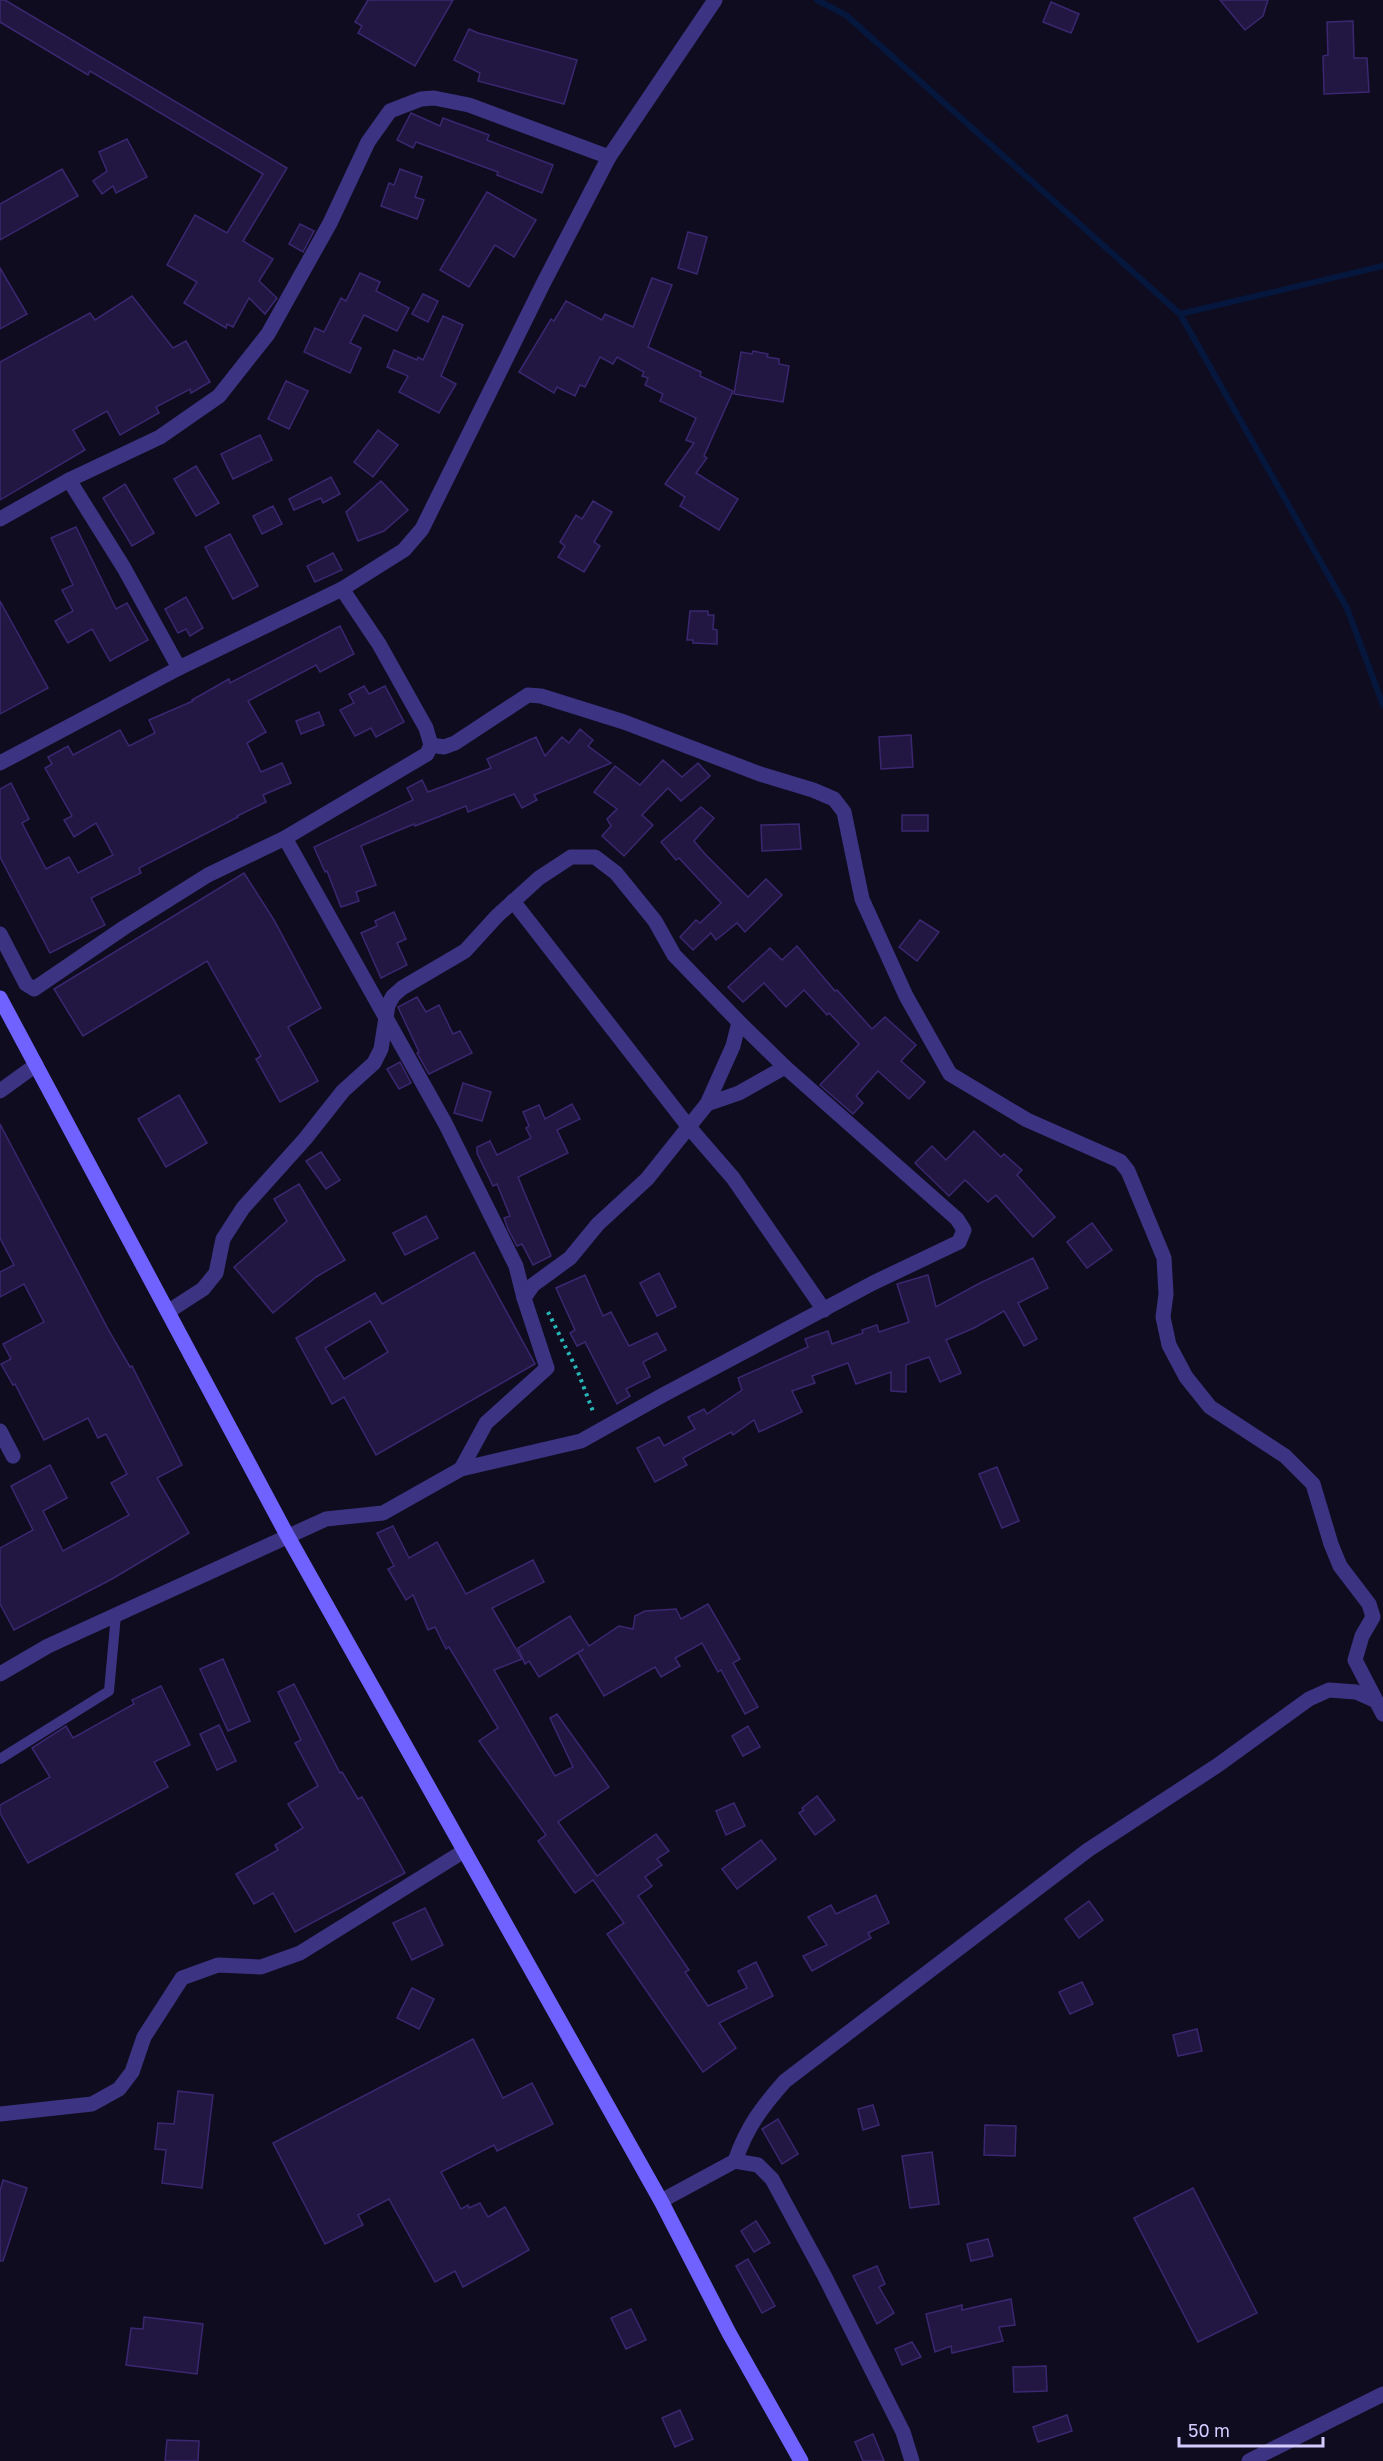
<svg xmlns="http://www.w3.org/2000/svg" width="1383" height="2461" font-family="'Golos Text',sans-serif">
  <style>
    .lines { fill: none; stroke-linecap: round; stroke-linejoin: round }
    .stream { stroke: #06173e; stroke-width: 6 }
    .building { fill: #221742; stroke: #3a2770; stroke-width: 1.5; fill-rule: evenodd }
    .path { stroke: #27b7b7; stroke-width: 4; stroke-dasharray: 3 4.5; stroke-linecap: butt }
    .lane { stroke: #3c3482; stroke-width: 10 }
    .street { stroke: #3c3482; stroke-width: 15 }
    .secondary { stroke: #6f62ff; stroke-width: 15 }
  </style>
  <rect width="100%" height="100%" fill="#100c20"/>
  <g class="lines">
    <g class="stream">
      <path d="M 817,0 L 846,15 L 1180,314 L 1347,608 L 1383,705"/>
      <path d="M 1180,314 L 1383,266"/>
    </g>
  </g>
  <g class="building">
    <path d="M 0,0 L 5,0 L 287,168 L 243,241 L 273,259 L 259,281 L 277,298 L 265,314 L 249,298 L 233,327 L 227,324 L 226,328 L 184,303 L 197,282 L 167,265 L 195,215 L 227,233 L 263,174 L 90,71 L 88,75 L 0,22 Z"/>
    <path d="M 368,0 L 453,0 L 415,66 L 358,33 L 362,26 L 355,22 Z"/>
    <path d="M 1220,0 L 1268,0 L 1263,16 L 1245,30 Z"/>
    <path d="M 1051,2 L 1079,14 L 1071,33 L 1043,22 Z"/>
    <path d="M 1353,21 L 1354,58 L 1367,58 L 1369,92 L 1324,94 L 1323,56 L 1328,55 L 1327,22 Z"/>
    <path d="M 469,29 L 478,33 L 577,60 L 564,104 L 478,81 L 480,73 L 454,60 Z"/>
    <path d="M 411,113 L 440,126 L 443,118 L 489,135 L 487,140 L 553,165 L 542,193 L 497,175 L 498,172 L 416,142 L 413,148 L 397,140 Z"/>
    <path d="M 127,139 L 147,177 L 116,193 L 113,186 L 102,194 L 93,181 L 107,171 L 99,152 Z"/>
    <path d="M 62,169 L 78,196 L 0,240 L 0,204 Z"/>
    <path d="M 400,169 L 422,177 L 415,197 L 424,200 L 417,219 L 381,206 L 389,183 L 394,185 Z"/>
    <path d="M 487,192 L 536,220 L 514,257 L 495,245 L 469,287 L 440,270 Z"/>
    <path d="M 300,224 L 314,231 L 303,252 L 289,244 Z"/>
    <path d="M 688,232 L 707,237 L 697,274 L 678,268 Z"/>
    <path d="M 0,268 L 27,314 L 0,329 Z"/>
    <path d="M 360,273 L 380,282 L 376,291 L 409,308 L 397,331 L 364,315 L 350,343 L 361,348 L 350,373 L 304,352 L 315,328 L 324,332 L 341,298 L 346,301 Z"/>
    <path d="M 652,278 L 672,285 L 648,347 L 701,372 L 700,376 L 733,391 L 704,456 L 707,458 L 696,473 L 738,499 L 719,530 L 680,506 L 685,497 L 665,484 L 694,443 L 686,440 L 696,418 L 660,401 L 663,394 L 645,385 L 648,378 L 642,376 L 644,372 L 617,357 L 613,364 L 600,357 L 585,387 L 580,385 L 575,396 L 557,387 L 554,393 L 519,372 L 551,319 L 554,321 L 566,301 L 602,320 L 605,314 L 633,327 Z"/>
    <path d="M 423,294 L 438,301 L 428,322 L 412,314 Z"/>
    <path d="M 132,296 L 173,348 L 186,341 L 210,382 L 191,393 L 190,389 L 156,407 L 159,413 L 120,435 L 107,411 L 73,430 L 85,450 L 0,500 L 0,362 L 90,313 L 95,320 Z"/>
    <path d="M 443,316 L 463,325 L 441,376 L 456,384 L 439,413 L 399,392 L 408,376 L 387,367 L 394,350 L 417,360 L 418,357 L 423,360 Z"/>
    <path d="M 753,351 L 768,354 L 767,357 L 779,359 L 779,364 L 789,366 L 783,402 L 734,394 L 741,352 L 752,354 Z"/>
    <path d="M 286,381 L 308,391 L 289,429 L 268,419 Z"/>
    <path d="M 378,430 L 398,445 L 373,477 L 354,462 Z"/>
    <path d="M 260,435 L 272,460 L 233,479 L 221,454 Z"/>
    <path d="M 196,466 L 219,503 L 196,516 L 174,479 Z"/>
    <path d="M 331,477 L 340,494 L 323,503 L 321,498 L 294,510 L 289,499 Z"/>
    <path d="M 381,481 L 408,510 L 384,531 L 358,541 L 346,512 Z"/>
    <path d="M 125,484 L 154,533 L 132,546 L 103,498 Z"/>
    <path d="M 593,501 L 612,512 L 594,542 L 600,546 L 584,572 L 558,557 L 565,546 L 560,542 L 576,515 L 582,519 Z"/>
    <path d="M 273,506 L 282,524 L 262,534 L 253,516 Z"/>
    <path d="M 76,527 L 116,609 L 127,603 L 148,640 L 110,661 L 92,629 L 68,643 L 55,621 L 73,611 L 62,590 L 73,585 L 51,538 Z"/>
    <path d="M 230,534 L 258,586 L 233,599 L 205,547 Z"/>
    <path d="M 333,553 L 342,570 L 315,582 L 307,566 Z"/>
    <path d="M 186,597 L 203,628 L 190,636 L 186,629 L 178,633 L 165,609 Z"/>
    <path d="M 0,601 L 48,688 L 0,714 Z"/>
    <path d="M 690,611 L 708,611 L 708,615 L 714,615 L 713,629 L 717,630 L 717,644 L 693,643 L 693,640 L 687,640 Z"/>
    <path d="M 340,626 L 354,654 L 320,672 L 316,665 L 248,701 L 266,732 L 247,743 L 261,772 L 282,763 L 291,783 L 263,795 L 266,802 L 237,816 L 238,817 L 139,868 L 141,873 L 91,898 L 105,925 L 50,953 L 0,857 L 0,789 L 11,783 L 29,819 L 22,823 L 46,869 L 69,857 L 78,873 L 113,855 L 96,823 L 74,837 L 64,820 L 72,816 L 45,768 L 52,764 L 48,757 L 68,746 L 73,755 L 120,730 L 129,746 L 155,733 L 149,720 L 193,701 L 192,700 L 229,679 L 230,683 Z"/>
    <path d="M 364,686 L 369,694 L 385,686 L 404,722 L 376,737 L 371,728 L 355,736 L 340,710 L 354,703 L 349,694 Z"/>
    <path d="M 319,712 L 324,725 L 301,734 L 296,721 Z"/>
    <path d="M 580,729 L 593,740 L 588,746 L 611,763 L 534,795 L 537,800 L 522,808 L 514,794 L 468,812 L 466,806 L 415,826 L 414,824 L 361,846 L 376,885 L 356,892 L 359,901 L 341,907 L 327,871 L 325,872 L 314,847 L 413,800 L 407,788 L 422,780 L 428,792 L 447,785 L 491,768 L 487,759 L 536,737 L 545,756 L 562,737 L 569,743 Z"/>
    <path d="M 911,735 L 913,767 L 881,769 L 879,737 Z"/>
    <path d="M 663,760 L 682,777 L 698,763 L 710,776 L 681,801 L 668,788 L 642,815 L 653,825 L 624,856 L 602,836 L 611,826 L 607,819 L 617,809 L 594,792 L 615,766 L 640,785 Z"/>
    <path d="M 701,807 L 714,818 L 694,841 L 705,854 L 748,897 L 766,879 L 782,895 L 745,932 L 737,923 L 716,940 L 711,933 L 693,950 L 680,937 L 696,920 L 700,923 L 721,903 L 679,858 L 676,860 L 661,842 Z"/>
    <rect x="902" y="815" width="26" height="16"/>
    <path d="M 799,824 L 801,849 L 762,851 L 761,825 Z"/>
    <path d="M 244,873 L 274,920 L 321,1008 L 288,1027 L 318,1081 L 280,1102 L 256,1059 L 261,1056 L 207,961 L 83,1036 L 54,989 Z"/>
    <path d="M 394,912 L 406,939 L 397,943 L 407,965 L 381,978 L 361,933 L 377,926 L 375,921 Z"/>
    <path d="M 920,920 L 939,932 L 917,961 L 899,947 Z"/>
    <path d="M 797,946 L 835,991 L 837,990 L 872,1029 L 885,1017 L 916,1045 L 901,1061 L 925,1082 L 909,1099 L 878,1071 L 856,1096 L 863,1103 L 853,1114 L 820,1085 L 859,1044 L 829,1013 L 827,1015 L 804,990 L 786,1007 L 764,983 L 743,1002 L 728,987 L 770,948 L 782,960 Z"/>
    <path d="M 417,997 L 426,1012 L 439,1005 L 453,1034 L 460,1031 L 472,1053 L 429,1074 L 417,1053 L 419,1052 L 398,1007 Z"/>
    <path d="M 400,1062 L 411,1083 L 399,1089 L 387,1069 Z"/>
    <path d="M 463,1083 L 491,1092 L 482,1121 L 454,1113 Z"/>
    <path d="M 179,1095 L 207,1143 L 166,1167 L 138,1119 Z"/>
    <path d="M 572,1104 L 580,1119 L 557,1130 L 568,1153 L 518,1177 L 551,1256 L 533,1265 L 522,1244 L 517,1246 L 508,1229 L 504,1218 L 510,1216 L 497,1184 L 493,1186 L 477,1153 L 477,1147 L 490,1141 L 497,1155 L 531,1138 L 526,1128 L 529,1126 L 523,1112 L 539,1105 L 545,1119 Z"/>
    <path d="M 0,1124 L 109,1331 L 130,1367 L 132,1366 L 182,1465 L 157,1478 L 189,1533 L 112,1579 L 14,1630 L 0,1604 L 0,1548 L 33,1530 L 11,1486 L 50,1465 L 67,1498 L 43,1511 L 63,1551 L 129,1515 L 111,1483 L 127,1474 L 106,1434 L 98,1438 L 88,1418 L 44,1440 L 15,1384 L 13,1385 L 1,1364 L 11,1359 L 3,1344 L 44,1322 L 24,1284 L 0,1297 L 0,1272 L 14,1265 L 0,1238 Z"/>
    <path d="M 974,1131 L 1001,1157 L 1004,1154 L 1022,1170 L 1017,1175 L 1055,1217 L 1033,1237 L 996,1195 L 988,1202 L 965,1180 L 949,1196 L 915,1163 L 932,1146 L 946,1160 Z"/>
    <path d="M 321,1152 L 340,1180 L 326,1189 L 306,1161 Z"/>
    <path d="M 299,1184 L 345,1260 L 316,1277 L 273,1313 L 234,1267 L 287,1221 L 274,1199 Z"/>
    <path d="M 426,1216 L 438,1238 L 405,1255 L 393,1233 Z"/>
    <path d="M 1092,1223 L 1112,1250 L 1087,1268 L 1067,1242 Z"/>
    <path d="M 474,1252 L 535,1364 L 376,1455 L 344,1397 L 332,1404 L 296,1338 L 375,1293 L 382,1304 ZM 370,1321 L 388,1352 L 344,1379 L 325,1348 Z"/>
    <path d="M 1033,1258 L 1048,1288 L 1018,1303 L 1037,1339 L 1024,1346 L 1004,1311 L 974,1328 L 946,1340 L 961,1373 L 940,1382 L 929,1357 L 906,1365 L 906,1392 L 891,1391 L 891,1372 L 856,1384 L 848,1363 L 812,1376 L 815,1383 L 792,1391 L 802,1412 L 759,1432 L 754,1420 L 733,1435 L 731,1432 L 683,1458 L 687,1465 L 655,1482 L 637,1448 L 659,1437 L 664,1446 L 695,1429 L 688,1417 L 704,1409 L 707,1414 L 742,1390 L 738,1378 L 808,1347 L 805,1339 L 828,1331 L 832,1344 L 863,1333 L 862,1330 L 877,1325 L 879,1332 L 909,1322 L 897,1284 L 928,1275 L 936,1307 L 980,1283 Z"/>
    <path d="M 659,1273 L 676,1307 L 657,1316 L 640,1283 Z"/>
    <path d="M 585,1275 L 603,1316 L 611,1312 L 629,1346 L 657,1333 L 666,1350 L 643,1362 L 650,1377 L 626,1389 L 630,1396 L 617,1404 L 585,1342 L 577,1346 L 570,1333 L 575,1330 L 556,1288 Z"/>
    <path d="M 997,1467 L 1019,1521 L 1002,1528 L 979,1474 Z"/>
    <path d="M 393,1526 L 409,1558 L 437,1542 L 466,1594 L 533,1560 L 544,1582 L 492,1608 L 522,1659 L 494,1670 L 555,1776 L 573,1767 L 550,1718 L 557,1714 L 609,1787 L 558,1822 L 597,1876 L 656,1834 L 669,1851 L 657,1859 L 662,1865 L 645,1877 L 652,1886 L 638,1896 L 689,1970 L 685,1972 L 708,2006 L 747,1988 L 738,1971 L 756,1962 L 773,1996 L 719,2023 L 736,2048 L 703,2072 L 607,1934 L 624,1923 L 593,1880 L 575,1893 L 538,1841 L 546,1835 L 479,1741 L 498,1728 L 449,1647 L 446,1649 L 435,1627 L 428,1630 L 413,1595 L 406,1600 L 388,1569 L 394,1566 L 377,1533 Z"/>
    <path d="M 708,1604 L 740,1659 L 733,1663 L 758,1707 L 745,1714 L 721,1670 L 718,1672 L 702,1643 L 675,1658 L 680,1666 L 661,1677 L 655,1667 L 604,1696 L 578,1653 L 584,1649 L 539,1677 L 529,1661 L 525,1664 L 518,1648 L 570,1616 L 589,1646 L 619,1626 L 633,1629 L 635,1616 L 645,1611 L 676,1609 L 681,1619 Z"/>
    <path d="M 223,1659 L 250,1721 L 228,1731 L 200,1669 Z"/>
    <path d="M 294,1684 L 340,1773 L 342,1772 L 358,1799 L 362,1797 L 405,1873 L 295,1932 L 273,1893 L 254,1904 L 236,1874 L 278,1850 L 275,1845 L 303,1828 L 288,1804 L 318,1786 L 295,1743 L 301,1740 L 278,1692 Z"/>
    <path d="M 161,1686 L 190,1745 L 154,1762 L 168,1787 L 28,1863 L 0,1813 L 0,1805 L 50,1777 L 32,1748 L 66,1726 L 73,1738 L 134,1704 L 132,1700 Z"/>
    <path d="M 219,1725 L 236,1761 L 217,1770 L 200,1734 Z"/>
    <path d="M 748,1726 L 760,1747 L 743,1756 L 732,1736 Z"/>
    <path d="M 817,1796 L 835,1820 L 815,1835 L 799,1813 L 804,1810 L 802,1808 Z"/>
    <path d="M 734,1803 L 745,1826 L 726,1835 L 716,1811 Z"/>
    <path d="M 761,1840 L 776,1859 L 737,1889 L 722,1869 Z"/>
    <path d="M 876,1895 L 889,1923 L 868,1933 L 871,1938 L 812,1971 L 803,1956 L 827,1945 L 808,1917 L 831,1905 L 836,1914 Z"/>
    <path d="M 1089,1901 L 1103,1920 L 1079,1938 L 1065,1919 Z"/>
    <path d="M 425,1908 L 443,1945 L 412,1960 L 393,1923 Z"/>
    <path d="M 1082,1982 L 1093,2004 L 1070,2014 L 1059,1992 Z"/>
    <path d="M 412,1988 L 434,1999 L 419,2029 L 397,2018 Z"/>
    <path d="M 1197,2029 L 1202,2051 L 1178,2056 L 1173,2035 Z"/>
    <path d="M 473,2039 L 503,2098 L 532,2083 L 553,2124 L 497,2151 L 494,2145 L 441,2172 L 461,2209 L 468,2205 L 469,2208 L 480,2203 L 488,2217 L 505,2207 L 529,2250 L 463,2287 L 455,2271 L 435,2282 L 389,2199 L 358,2215 L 363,2225 L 325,2244 L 273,2143 Z"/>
    <path d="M 178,2091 L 213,2095 L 202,2188 L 162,2183 L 166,2150 L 155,2149 L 158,2123 L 174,2124 Z"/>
    <path d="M 873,2105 L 879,2125 L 863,2130 L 858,2109 Z"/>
    <path d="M 778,2119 L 798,2154 L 782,2164 L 762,2129 Z"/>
    <path d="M 985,2125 L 1016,2126 L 1015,2156 L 984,2155 Z"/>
    <path d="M 932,2152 L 939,2204 L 910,2208 L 902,2156 Z"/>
    <path d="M 3,2180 L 27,2188 L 3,2261 L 0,2261 L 0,2191 Z"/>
    <path d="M 1193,2188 L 1257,2313 L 1198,2342 L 1134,2218 Z"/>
    <path d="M 756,2221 L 770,2243 L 754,2252 L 741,2231 Z"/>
    <path d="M 988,2239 L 993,2256 L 971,2261 L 967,2244 Z"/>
    <path d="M 748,2259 L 775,2306 L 762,2313 L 736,2266 Z"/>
    <path d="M 877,2266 L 885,2284 L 879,2287 L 894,2313 L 877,2324 L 853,2276 Z"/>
    <path d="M 1011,2299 L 1015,2325 L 999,2327 L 1003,2341 L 952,2353 L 951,2346 L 935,2352 L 926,2314 L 962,2305 L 962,2310 Z"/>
    <path d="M 631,2309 L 646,2340 L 626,2349 L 611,2318 Z"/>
    <path d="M 144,2317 L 203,2324 L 197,2374 L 126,2365 L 131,2328 L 143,2329 Z"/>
    <path d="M 912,2342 L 921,2357 L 902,2365 L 895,2349 Z"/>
    <path d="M 1046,2366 L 1047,2391 L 1014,2392 L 1013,2367 Z"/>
    <path d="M 680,2410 L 693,2439 L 675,2447 L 662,2418 Z"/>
    <path d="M 1067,2415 L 1072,2431 L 1038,2442 L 1033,2427 Z"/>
    <path d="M 873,2434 L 884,2461 L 863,2461 L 855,2442 Z"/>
    <path d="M 167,2440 L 199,2441 L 198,2461 L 165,2461 Z"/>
  </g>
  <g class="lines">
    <path class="path" d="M 548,1312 L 578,1372 L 594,1414"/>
    <path class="lane" d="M 0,1759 L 109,1691 L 116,1615"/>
    <g class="street">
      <path d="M 69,480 L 124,568 L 179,668"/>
      <path d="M 0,519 L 69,480 L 160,437 L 219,396 L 268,334 L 330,223 L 368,142 L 390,111 L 421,99 L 434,98 L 469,105 L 609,157 L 715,0"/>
      <path d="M 431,745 L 444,747 L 455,743 L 528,695 L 541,696 L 624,722 L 760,774 L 813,790 L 834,799 L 844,812 L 862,899 L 906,996 L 950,1074 L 1027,1120 L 1120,1161 L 1128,1171 L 1164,1258 L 1166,1294 L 1163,1317 L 1169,1345 L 1186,1377 L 1210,1407 L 1285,1456 L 1313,1484 L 1331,1544 L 1340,1566 L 1369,1604 L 1373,1617 L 1362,1636 L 1355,1660 L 1383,1714"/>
      <path d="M 0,763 L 179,668 L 342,589 L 404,550 L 422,529 L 543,284 L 609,157"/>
      <path d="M 285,838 L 445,1123 L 516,1266 L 524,1298"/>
      <path d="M 513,901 L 688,1126 L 733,1178 L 824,1310"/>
      <path d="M 0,934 L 26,984 L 34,989 L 125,927 L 208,875 L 285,838 L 427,754 L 431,745 L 426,728 L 379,644 L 342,589"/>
      <path d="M 0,1091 L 36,1065"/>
      <path d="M 707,1104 L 739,1093 L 785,1067"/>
      <path d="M 0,1431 L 13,1456"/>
      <path d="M 461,1469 L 486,1423 L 547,1368 L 524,1298 L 533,1285 L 570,1258 L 598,1224 L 647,1179 L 707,1104 L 733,1046 L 739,1022"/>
      <path d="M 0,1674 L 48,1646 L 326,1519 L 383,1513 L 461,1469 L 581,1441 L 663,1395 L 873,1283 L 959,1242 L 964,1230 L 957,1219 L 785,1067 L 739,1022 L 674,955 L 655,921 L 616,873 L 595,857 L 571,857 L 539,878 L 497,916 L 465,951 L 402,988 L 393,996 L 388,1005 L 381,1049 L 374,1063 L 343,1091 L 305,1139 L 243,1208 L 223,1239 L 216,1273 L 203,1289 L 169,1311"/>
      <path d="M 0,2114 L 92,2104 L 119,2089 L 132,2072 L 144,2037 L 182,1978 L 218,1965 L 261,1967 L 300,1953 L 464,1851"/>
      <path d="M 735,2161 L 758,2165 L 772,2179 L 825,2277 L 903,2432 L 912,2461"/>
      <path d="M 661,2201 L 735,2161 C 747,2127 761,2108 785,2081 L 1088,1850 L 1218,1765 L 1309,1699 L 1329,1690 L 1356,1692 L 1374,1700"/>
      <path d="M 1249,2461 L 1383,2394"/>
    </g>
    <path class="secondary" d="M 0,998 L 287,1535 L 661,2201 L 729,2333 L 801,2461"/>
  </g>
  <path d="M1179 2437v9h144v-9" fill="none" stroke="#d4cbff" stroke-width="3"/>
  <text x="1188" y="2437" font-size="18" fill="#d4cbff" stroke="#100c20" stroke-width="4.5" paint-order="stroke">50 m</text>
</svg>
